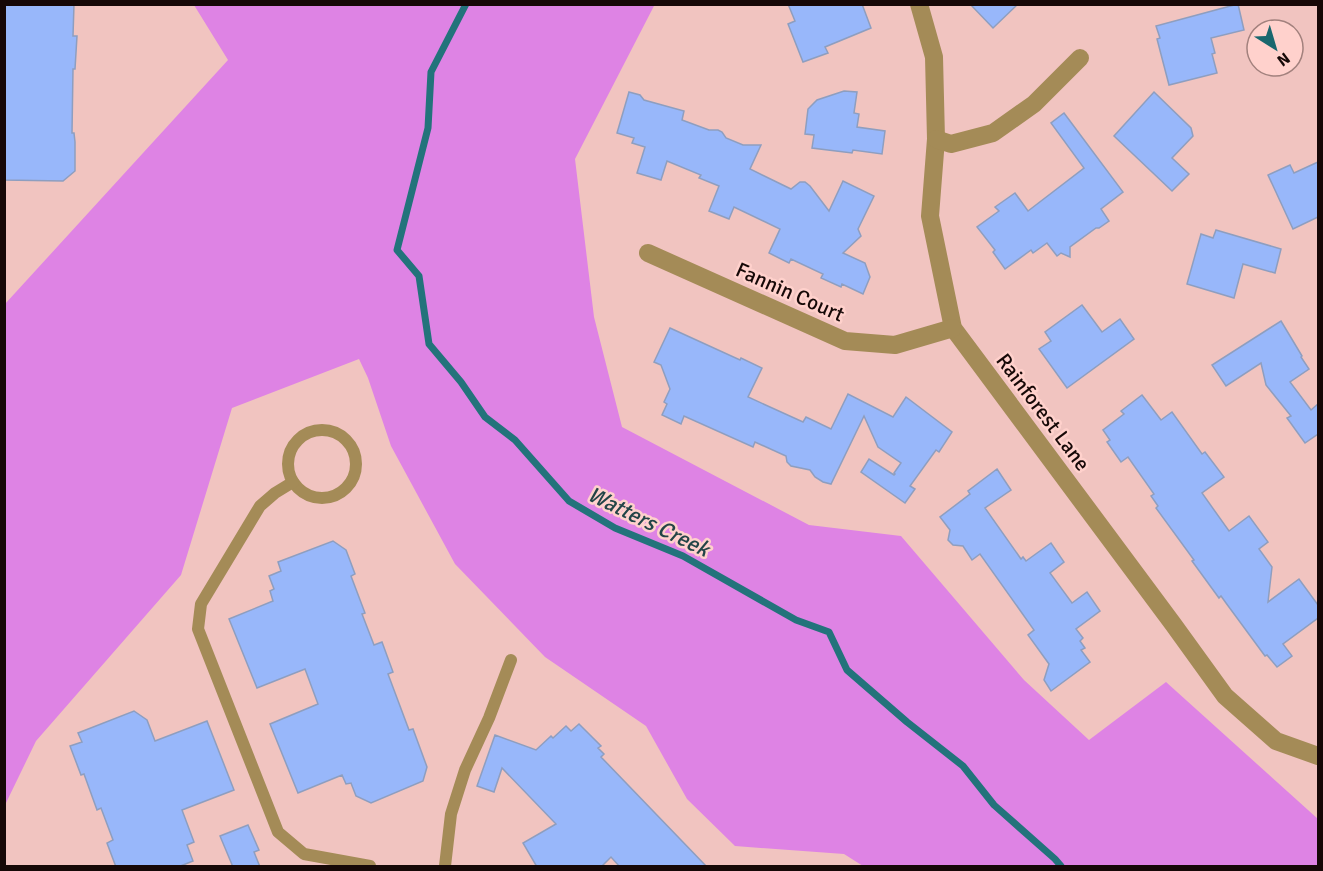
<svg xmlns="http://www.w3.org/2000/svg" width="1323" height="871" font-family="Signika,sans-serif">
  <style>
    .green { fill: #de83e4 }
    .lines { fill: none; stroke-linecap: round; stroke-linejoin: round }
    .stream { stroke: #23737b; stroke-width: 7 }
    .building { fill: #98b7fa; stroke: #8e9ebf; stroke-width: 1.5 }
    .lane { stroke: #a48b57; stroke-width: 12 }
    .street { stroke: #a48b57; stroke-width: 18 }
    .labels { text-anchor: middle; stroke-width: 5; stroke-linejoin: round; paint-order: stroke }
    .street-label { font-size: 21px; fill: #160807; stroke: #ffd1cc }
    .water-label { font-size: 22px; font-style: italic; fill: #224447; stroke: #ffd1cc }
  </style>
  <rect width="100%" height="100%" fill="#f1c4c0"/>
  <path class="green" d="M 655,4 L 575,159 L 594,317 L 622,427 L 809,525 L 901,536 L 1024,680 L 1089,740 L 1166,682 L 1318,819 L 1318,866 L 863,866 L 844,854 L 735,846 L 687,799 L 646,726 L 545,657 L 455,564 L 391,446 L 368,378 L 359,359 L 232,408 L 181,575 L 36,741 L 5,805 L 5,304 L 228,60 L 194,5 Z"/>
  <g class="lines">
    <path class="stream" d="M 466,4 L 431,72 L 428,128 L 397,250 L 419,276 L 429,344 L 461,382 L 485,417 L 515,440 L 569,501 L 615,528 L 683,556 L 796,620 L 829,632 L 847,670 L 907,722 L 963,766 L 994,805 L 1055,859 L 1061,866"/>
  </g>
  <g class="building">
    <path d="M 4,4 L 74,4 L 73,36 L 77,36 L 75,69 L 73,69 L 72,133 L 74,133 L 75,142 L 75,171 L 63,181 L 4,180 Z"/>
    <path d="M 788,4 L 862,4 L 871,28 L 825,47 L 828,53 L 803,62 L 788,24 L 795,21 Z"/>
    <path d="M 970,4 L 1018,4 L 993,28 Z"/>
    <path d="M 1238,4 L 1244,30 L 1211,38 L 1215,53 L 1212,54 L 1217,73 L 1169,85 L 1157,39 L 1160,38 L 1156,26 Z"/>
    <path d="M 844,91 L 857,92 L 854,113 L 859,114 L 857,127 L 885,131 L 882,154 L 853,150 L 852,153 L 812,148 L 814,135 L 805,134 L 808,109 L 817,100 Z"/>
    <path d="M 629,92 L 640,95 L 644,100 L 684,111 L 682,120 L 709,130 L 718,130 L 722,132 L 726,138 L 743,145 L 761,145 L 750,169 L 791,189 L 800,182 L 805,182 L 810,186 L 829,211 L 843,181 L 874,196 L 858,229 L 861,236 L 843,253 L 865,263 L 870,277 L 863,294 L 842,284 L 841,287 L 821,278 L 823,274 L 791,259 L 789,263 L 769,253 L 780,229 L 734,207 L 729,219 L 709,211 L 719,186 L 699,178 L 701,175 L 667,161 L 661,180 L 637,173 L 645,147 L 632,143 L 634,138 L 617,133 Z"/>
    <path d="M 1154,92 L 1191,128 L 1193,136 L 1172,158 L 1189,174 L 1172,191 L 1114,136 Z"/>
    <path d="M 1064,113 L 1123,192 L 1101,209 L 1109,221 L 1099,228 L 1096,228 L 1070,247 L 1070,257 L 1061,253 L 1057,256 L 1047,243 L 1033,253 L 1031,250 L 1005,269 L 993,252 L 995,250 L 977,227 L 999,211 L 995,207 L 1015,193 L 1028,211 L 1084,168 L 1051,123 Z"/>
    <path d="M 1318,162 L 1318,217 L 1293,229 L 1268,175 L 1290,165 L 1294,173 Z"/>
    <path d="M 1216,230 L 1281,249 L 1275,273 L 1243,264 L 1234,298 L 1187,284 L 1201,234 L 1213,238 Z"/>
    <path d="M 1082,305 L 1102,332 L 1120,319 L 1134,339 L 1067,388 L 1039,349 L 1051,341 L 1045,332 Z"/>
    <path d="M 1281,321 L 1302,356 L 1301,357 L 1309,369 L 1290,382 L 1311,410 L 1318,404 L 1318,434 L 1305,443 L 1287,418 L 1291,416 L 1266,385 L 1261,363 L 1226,386 L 1212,365 Z"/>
    <path d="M 670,328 L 740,360 L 741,358 L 762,368 L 748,397 L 803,422 L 806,417 L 831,429 L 848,394 L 893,417 L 906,397 L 952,432 L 939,452 L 936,450 L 910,486 L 915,489 L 905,503 L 861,472 L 869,459 L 894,475 L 895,474 L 894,473 L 901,463 L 878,447 L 864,416 L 831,484 L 823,482 L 815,477 L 810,470 L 791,466 L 787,462 L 786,456 L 755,442 L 753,447 L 684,416 L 681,424 L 662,415 L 667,404 L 664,402 L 670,389 L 661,365 L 654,362 Z"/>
    <path d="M 1142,395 L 1161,420 L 1172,412 L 1202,454 L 1205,452 L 1224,477 L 1202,493 L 1229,531 L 1249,516 L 1268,542 L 1259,549 L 1272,567 L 1268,602 L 1299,579 L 1318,605 L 1318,618 L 1283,644 L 1292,656 L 1277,667 L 1267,655 L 1265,656 L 1226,603 L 1221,596 L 1219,598 L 1192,561 L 1194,560 L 1156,508 L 1158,506 L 1151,496 L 1154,494 L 1128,457 L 1121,462 L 1107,442 L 1110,440 L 1103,430 L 1124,414 L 1121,411 Z"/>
    <path d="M 997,469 L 1011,490 L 985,508 L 1021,559 L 1023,557 L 1026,561 L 1051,543 L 1064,562 L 1050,573 L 1072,603 L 1087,592 L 1100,611 L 1076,629 L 1083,638 L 1080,641 L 1085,648 L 1081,650 L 1090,662 L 1051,691 L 1044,680 L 1049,664 L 1028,635 L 1034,630 L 980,554 L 972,560 L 963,546 L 953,545 L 948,540 L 950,530 L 940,517 L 970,494 L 968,491 Z"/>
    <path d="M 333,541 L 346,550 L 355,574 L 351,576 L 365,613 L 362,614 L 374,645 L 382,642 L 393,672 L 388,674 L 409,730 L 413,729 L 427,767 L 423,781 L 371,803 L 356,796 L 351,783 L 346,784 L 342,775 L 298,793 L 270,724 L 318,704 L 305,669 L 257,688 L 229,619 L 273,601 L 270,591 L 274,589 L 269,576 L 281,571 L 278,562 Z"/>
    <path d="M 134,711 L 147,720 L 155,741 L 207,721 L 234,790 L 182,810 L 194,842 L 187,845 L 193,861 L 178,867 L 116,867 L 107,843 L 113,840 L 101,808 L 97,810 L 84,774 L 81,775 L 70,746 L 82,742 L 78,733 Z"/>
    <path d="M 579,724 L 601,746 L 598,748 L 604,754 L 601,757 L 707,867 L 620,867 L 611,857 L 601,867 L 537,867 L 523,843 L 556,824 L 502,768 L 494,792 L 477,786 L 495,735 L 536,750 L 551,736 L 553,738 L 566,726 L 571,731 Z"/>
    <path d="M 248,825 L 259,850 L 254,852 L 260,867 L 233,867 L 220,836 Z"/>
  </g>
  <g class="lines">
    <g class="lane">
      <circle cx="322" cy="464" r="34"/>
      <path d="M 293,482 L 275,493 L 260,506 L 201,604 L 198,629 L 278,832 L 304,854 L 370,866"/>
      <path d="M 445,866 L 451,814 L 465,770 L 489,718 L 511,660"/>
    </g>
    <g class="street">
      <path d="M 919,4 L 934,57 L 936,139 L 930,216 L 953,328 L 1173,624 L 1225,696 L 1276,741 L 1318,756"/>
      <path d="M 936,139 L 951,144 L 993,133 L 1034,104 L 1080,58"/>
      <path d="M 648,253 L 845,341 L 895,345 L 953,328"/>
    </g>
  </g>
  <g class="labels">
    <g class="street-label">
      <text transform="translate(790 292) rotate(24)" y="7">Fannin Court</text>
      <text transform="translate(1043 412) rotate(53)" y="7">Rainforest Lane</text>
    </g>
    <g class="water-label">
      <text transform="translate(649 521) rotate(26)" y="8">Watters Creek</text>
    </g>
  </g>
  <rect width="1323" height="871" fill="none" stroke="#160807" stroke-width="12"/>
  <g transform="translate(1275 48) rotate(143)"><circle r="28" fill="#ffd1cc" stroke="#a2817d" stroke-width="1.5"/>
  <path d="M0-4.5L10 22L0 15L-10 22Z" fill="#1a676e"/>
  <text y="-9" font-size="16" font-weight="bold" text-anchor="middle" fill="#160807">N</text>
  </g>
</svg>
